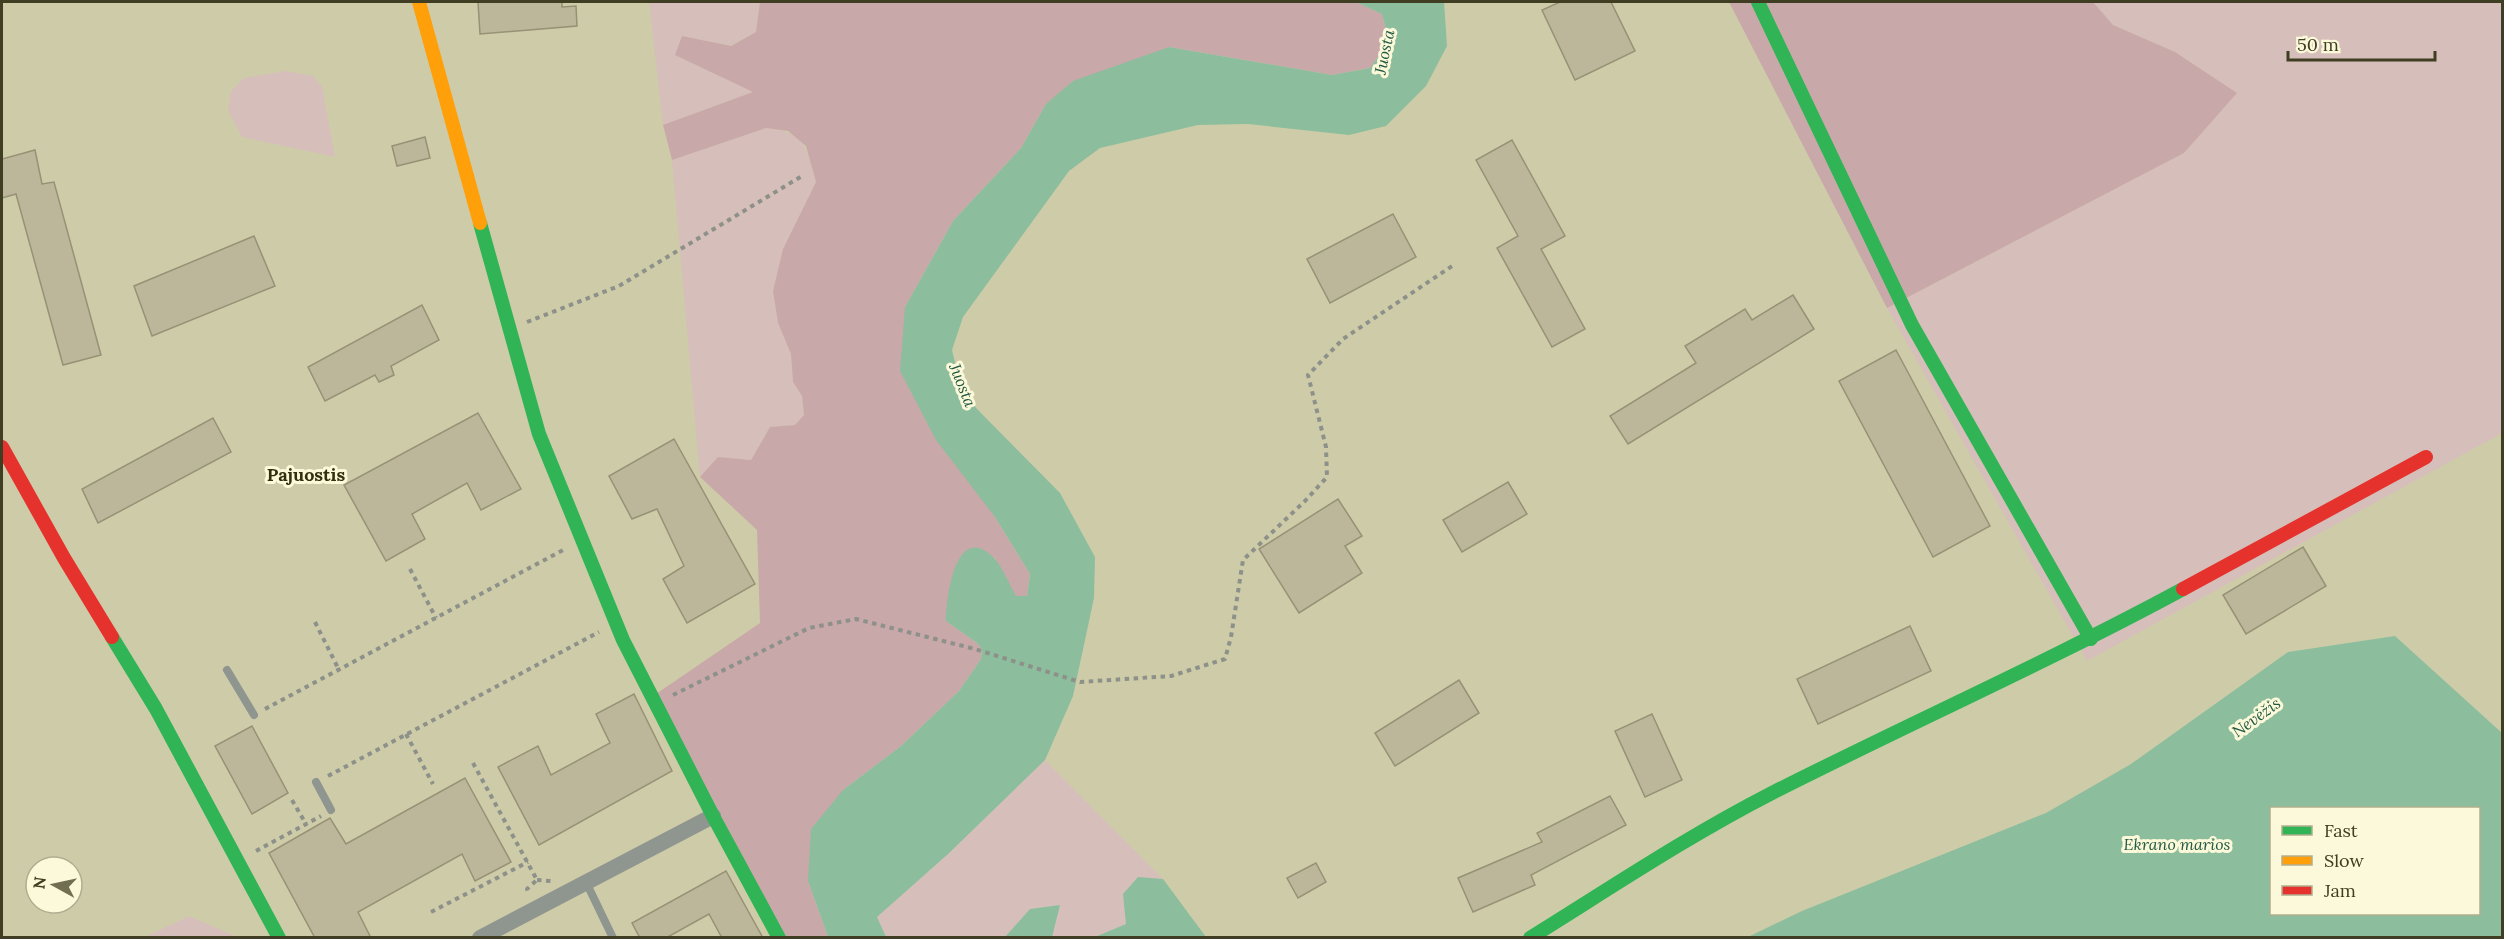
<svg xmlns="http://www.w3.org/2000/svg" width="2504" height="939" font-family="Lora,serif">
  <style>
    .green { fill: #d6beba }
    .forest { fill: #c9a8aa }
    .water { fill: #8cbd9d; fill-rule: evenodd }
    .building { fill: #bcb69b; stroke: #979175; stroke-width: 1.5 }
    .lines { fill: none; stroke-linecap: round; stroke-linejoin: round }
    .path { stroke: #8d9189; stroke-width: 4; stroke-dasharray: 4.5 4.5; stroke-linecap: butt }
    .lane { stroke: #8f968f; stroke-width: 8 }
    .street { stroke: #8f968f; stroke-width: 16 }
    .fast { stroke: #30b455; stroke-width: 14 }
    .slow { stroke: #ff9f0a; stroke-width: 14 }
    .jam { stroke: #e5322d; stroke-width: 14 }
    .labels { text-anchor: middle; stroke-width: 6; stroke-linejoin: round; paint-order: stroke }
    .water-label { font-size: 16px; font-style: italic; fill: #225944; stroke: #fbf9d9 }
    .quarter-label { font-size: 18px; font-weight: bold; fill: #312e0c; stroke: #fbf9d9 }
  </style>
  <rect width="100%" height="100%" fill="#cecca8"/>
  <g class="green">
    <path d="M 649,2 L 760,2 L 756,32 L 730,46 L 682,36 L 754,92 L 663,125 Z"/>
    <path d="M 2093,2 L 2502,2 L 2502,433 L 2087,661 L 1887,308 L 2184,153 L 2237,93 L 2175,52 L 2112,25 Z"/>
    <path d="M 286,71 L 313,76 L 322,87 L 335,157 L 242,137 L 228,111 L 231,91 L 244,78 Z"/>
    <path d="M 766,128 C 806,133 806,146 816,182 L 783,249 L 773,291 L 778,323 L 791,354 L 793,382 L 802,396 L 804,415 L 795,425 L 770,427 L 751,460 L 718,457 L 700,477 L 672,160 Z"/>
    <path d="M 1045,760 L 1163,879 L 1138,877 L 1123,894 L 1126,924 L 1095,937 L 1052,937 L 1059,905 L 1030,909 L 1005,937 L 886,937 L 877,917 L 948,854 Z"/>
    <path d="M 189,916 L 237,937 L 145,937 Z"/>
  </g>
  <g class="forest">
    <path d="M 760,2 L 1356,2 L 1382,14 L 1389,42 L 1370,68 L 1332,75 L 1169,47 L 1046,104 L 1021,148 L 953,221 L 905,307 L 995,517 L 1030,574 L 1027,596 L 1016,597 L 994,557 L 946,621 L 977,643 L 982,649 L 981,659 L 959,691 L 901,746 L 843,790 L 808,881 L 828,937 L 779,937 L 653,696 L 760,623 L 757,530 L 700,477 L 718,457 L 751,460 L 770,427 L 795,425 L 804,415 L 802,396 L 793,382 L 791,354 L 778,323 L 773,291 L 783,249 L 816,182 L 806,146 L 788,131 L 766,128 L 672,160 L 663,125 L 753,92 L 675,55 L 682,36 L 731,46 L 756,32 Z"/>
    <path d="M 1729,2 L 2093,2 L 2113,25 L 2175,52 L 2237,93 L 2184,153 L 1887,308 Z"/>
  </g>
  <g class="water">
    <path d="M 1356,2 L 1444,2 L 1447,46 L 1426,86 L 1386,126 L 1349,135 L 1248,124 L 1198,125 L 1100,148 L 1069,171 L 963,317 L 952,350 L 958,375 L 976,408 L 1060,493 L 1095,557 L 1094,598 L 1073,696 L 1045,760 L 948,854 L 877,917 L 886,937 L 828,937 L 808,881 L 811,829 L 843,790 L 901,746 L 959,691 L 981,659 L 982,649 L 977,643 L 946,621 C 946,600 955,522 992,556 C 1002,565 1009,584 1016,596 L 1027,596 L 1030,574 L 995,517 L 936,440 L 900,371 L 905,307 L 953,221 L 1021,148 L 1046,104 L 1073,81 L 1169,47 L 1332,75 L 1370,68 L 1389,42 L 1382,14 Z"/>
    <path d="M 2395,636 L 2502,733 L 2502,937 L 1748,937 L 1802,911 L 2046,813 L 2131,764 L 2288,652 ZM 2272,808 L 2478,808 L 2478,914 L 2272,914 Z"/>
    <path d="M 1138,877 L 1163,879 L 1206,937 L 1095,937 L 1126,924 L 1123,894 Z"/>
    <path d="M 1060,905 L 1052,937 L 1005,937 L 1030,909 Z"/>
  </g>
  <g class="building">
    <path d="M 478,2 L 562,2 L 562,7 L 576,6 L 577,26 L 480,34 Z"/>
    <path d="M 1560,2 L 1611,2 L 1635,51 L 1575,80 L 1542,10 Z"/>
    <path d="M 425,137 L 430,158 L 397,166 L 392,146 Z"/>
    <path d="M 1512,140 L 1565,236 L 1541,249 L 1585,329 L 1552,347 L 1497,248 L 1518,236 L 1476,160 Z"/>
    <path d="M 35,150 L 42,184 L 54,182 L 101,355 L 63,365 L 16,194 L 2,198 L 2,159 Z"/>
    <path d="M 1393,214 L 1416,257 L 1330,303 L 1307,259 Z"/>
    <path d="M 254,236 L 275,286 L 152,336 L 134,286 Z"/>
    <path d="M 1793,295 L 1814,329 L 1628,444 L 1610,416 L 1696,363 L 1685,346 L 1745,309 L 1752,320 Z"/>
    <path d="M 422,305 L 439,340 L 391,366 L 394,375 L 379,382 L 375,375 L 325,401 L 308,367 Z"/>
    <path d="M 1896,350 L 1990,526 L 1933,557 L 1839,381 Z"/>
    <path d="M 478,413 L 521,489 L 481,510 L 467,483 L 412,514 L 425,539 L 386,561 L 344,485 Z"/>
    <path d="M 213,418 L 231,452 L 98,523 L 82,489 Z"/>
    <path d="M 674,439 L 755,584 L 687,623 L 663,579 L 684,566 L 657,509 L 632,519 L 609,476 Z"/>
    <path d="M 1508,482 L 1527,514 L 1462,552 L 1443,520 Z"/>
    <path d="M 1338,499 L 1362,536 L 1345,546 L 1362,573 L 1299,613 L 1259,549 Z"/>
    <path d="M 2303,547 L 2326,586 L 2246,634 L 2223,595 Z"/>
    <path d="M 1910,626 L 1931,671 L 1818,724 L 1797,679 Z"/>
    <path d="M 1459,680 L 1479,713 L 1395,766 L 1375,733 Z"/>
    <path d="M 634,694 L 672,771 L 539,845 L 498,767 L 538,746 L 551,775 L 610,743 L 596,714 Z"/>
    <path d="M 1652,714 L 1682,780 L 1645,797 L 1615,731 Z"/>
    <path d="M 252,726 L 288,793 L 252,814 L 215,746 Z"/>
    <path d="M 465,778 L 511,862 L 475,881 L 462,854 L 358,912 L 371,938 L 315,938 L 269,853 L 330,818 L 346,844 Z"/>
    <path d="M 1610,796 L 1626,825 L 1531,875 L 1535,885 L 1473,912 L 1458,878 L 1542,842 L 1537,833 Z"/>
    <path d="M 1316,863 L 1326,882 L 1298,898 L 1287,878 Z"/>
    <path d="M 726,871 L 763,938 L 722,938 L 709,914 L 666,938 L 640,938 L 632,923 Z"/>
  </g>
  <g class="lines">
    <g class="path">
      <path d="M 527,322 L 619,286 L 802,176"/>
      <path d="M 410,569 L 436,618"/>
      <path d="M 315,622 L 339,670"/>
      <path d="M 673,695 L 809,628 L 856,619 L 975,649 L 1080,682 L 1171,676 L 1225,659 L 1231,637 L 1243,560 L 1305,501 L 1327,477 L 1326,447 L 1308,375 L 1343,339 L 1455,264"/>
      <path d="M 265,709 L 565,549"/>
      <path d="M 406,734 L 433,784"/>
      <path d="M 473,763 L 537,880 L 527,889 L 529,894"/>
      <path d="M 328,776 L 599,632"/>
      <path d="M 292,800 L 306,824"/>
      <path d="M 256,851 L 321,816"/>
      <path d="M 537,880 L 551,881"/>
      <path d="M 431,912 L 528,862"/>
    </g>
    <g class="lane">
      <path d="M 227,670 L 254,715"/>
      <path d="M 316,782 L 331,810"/>
      <path d="M 586,882 L 613,938"/>
    </g>
    <path class="street" d="M 480,938 L 713,816"/>
    <g class="fast">
      <path d="M 1758,2 L 1912,325 L 2091,639"/>
      <path d="M 480,223 L 539,434 L 623,640 L 713,816 L 779,938"/>
      <path d="M 112,637 L 156,709 L 279,938"/>
      <path d="M 1530,938 C 1609,889 1688,836 1772,793 C 1908,724 2048,662 2183,589"/>
    </g>
    <path class="slow" d="M 419,2 L 480,223"/>
    <g class="jam">
      <path d="M 2,447 L 64,558 L 112,637"/>
      <path d="M 2183,589 L 2426,457"/>
    </g>
  </g>
  <g class="labels">
    <g class="water-label">
      <text transform="translate(1384 52) rotate(-78)" y="6">Juosta</text>
      <text transform="translate(963 385) rotate(68)" y="6">Juosta</text>
      <text transform="translate(2256 717) rotate(-36)" y="6">Nevėžis</text>
      <text x="2177" y="850">Ekrano marios</text>
    </g>
    <g class="quarter-label">
      <text x="306" y="481">Pajuostis</text>
    </g>
  </g>
  <rect width="2504" height="939" fill="none" stroke="#3f3d22" stroke-width="6"/>
  <rect x="2270" y="807" width="210" height="108" fill="#fbf9d9" stroke="#b0ae90" stroke-width="1.5"/>
  <rect x="2282" y="826" width="30" height="9" fill="#30b455" stroke="#b0ae90" stroke-width="1.5"/>
  <text x="2324" y="837" font-size="18" fill="#3f3d22">Fast</text>
  <rect x="2282" y="856" width="30" height="9" fill="#ff9f0a" stroke="#b0ae90" stroke-width="1.5"/>
  <text x="2324" y="867" font-size="18" fill="#3f3d22">Slow</text>
  <rect x="2282" y="886" width="30" height="9" fill="#e5322d" stroke="#b0ae90" stroke-width="1.5"/>
  <text x="2324" y="897" font-size="18" fill="#3f3d22">Jam</text>
  <g transform="translate(54 885) rotate(278)"><circle r="28" fill="#fbf9d9" stroke="#b0ae90" stroke-width="1.5"/>
  <path d="M0-4.5L10 22L0 15L-10 22Z" fill="#716f51"/>
  <text y="-9" font-size="16" font-weight="bold" text-anchor="middle" fill="#3f3d22">N</text>
  </g>
  <path d="M2288 51v9h147v-9" fill="none" stroke="#3f3d22" stroke-width="3"/>
  <text x="2297" y="51" font-size="18" fill="#3f3d22" stroke="#fbf9d9" stroke-width="4.5" paint-order="stroke">50 m</text>
</svg>
